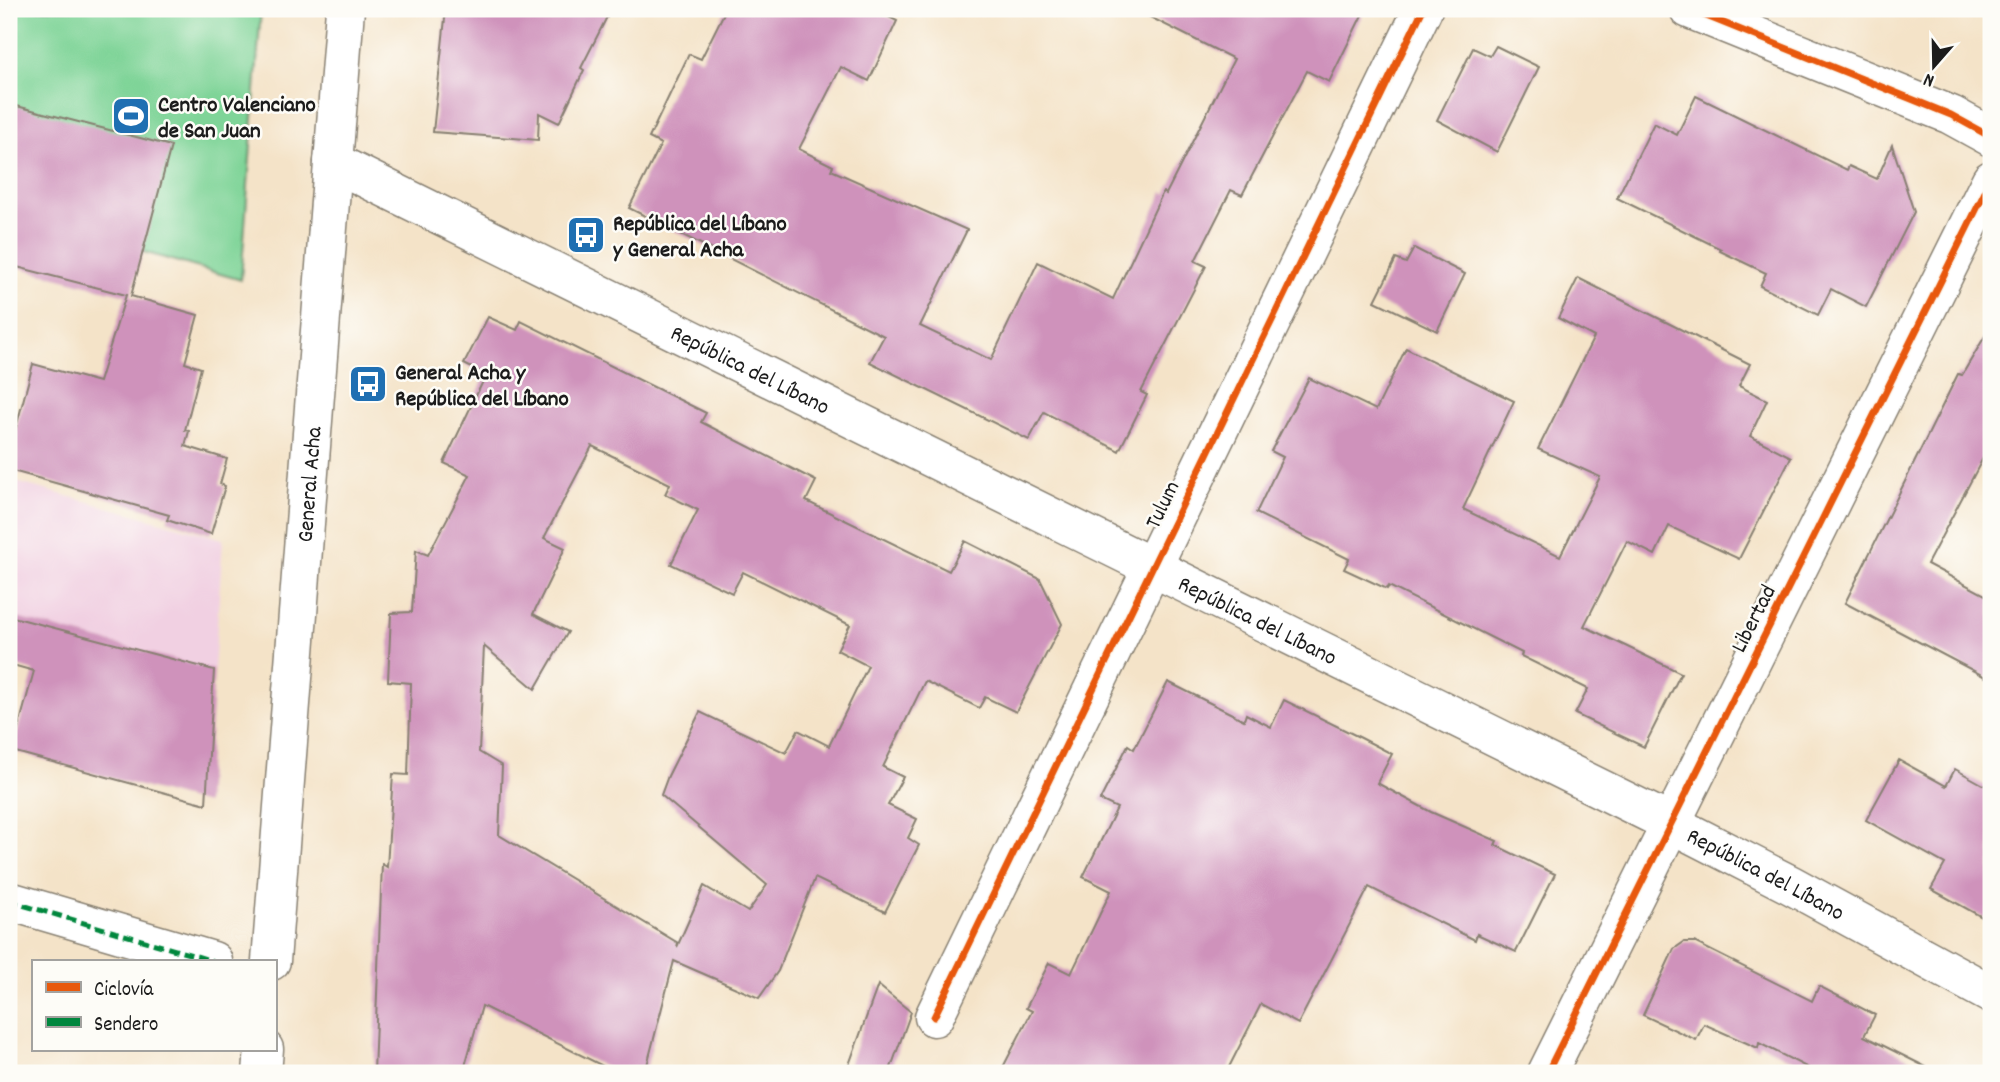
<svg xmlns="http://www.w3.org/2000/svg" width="2000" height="1082" font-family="Dekko,sans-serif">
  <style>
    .built { fill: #f1d0e2 }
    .green { fill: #7fd498; stroke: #4e785a; stroke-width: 2 }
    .building { fill: #cf92bb; fill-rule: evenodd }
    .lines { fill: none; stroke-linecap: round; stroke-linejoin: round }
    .minor-casing { stroke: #888072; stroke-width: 41 }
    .major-casing { stroke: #888072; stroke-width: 41 }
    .minor { stroke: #fff; stroke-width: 38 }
    .major { stroke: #fff; stroke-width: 38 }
    .quiet { stroke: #00873e; stroke-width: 5; stroke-dasharray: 10 5; stroke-linecap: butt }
    .cycleway-casing { stroke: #fdfcf7; stroke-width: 11 }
    .cycleway { stroke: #e8590c; stroke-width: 7 }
    .labels { text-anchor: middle; stroke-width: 5; stroke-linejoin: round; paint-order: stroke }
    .poi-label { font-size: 23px; font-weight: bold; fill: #1c1c1c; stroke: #fdfcf7; text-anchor: start }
    .street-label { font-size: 23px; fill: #1c1c1c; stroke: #fdfcf7 }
  </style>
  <rect width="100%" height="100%" fill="#fdfcf7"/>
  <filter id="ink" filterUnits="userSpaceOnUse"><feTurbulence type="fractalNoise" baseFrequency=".0143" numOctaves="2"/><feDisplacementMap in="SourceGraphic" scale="14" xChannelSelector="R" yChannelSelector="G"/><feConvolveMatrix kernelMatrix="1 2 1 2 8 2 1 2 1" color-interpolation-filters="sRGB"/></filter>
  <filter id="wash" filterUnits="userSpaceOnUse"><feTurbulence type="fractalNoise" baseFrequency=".00686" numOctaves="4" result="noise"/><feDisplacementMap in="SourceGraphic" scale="28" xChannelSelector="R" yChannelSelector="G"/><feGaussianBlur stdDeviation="1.57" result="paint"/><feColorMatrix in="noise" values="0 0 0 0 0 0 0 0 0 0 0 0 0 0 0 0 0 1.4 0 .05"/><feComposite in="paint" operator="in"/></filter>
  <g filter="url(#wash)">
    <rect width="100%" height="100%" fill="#f4e3c8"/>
    <path class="built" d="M 9,480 L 223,539 L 214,670 L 9,616 Z"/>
    <path class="green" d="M 9,9 L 261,9 L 241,280 L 102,240 L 99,247 L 9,224 Z"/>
    <g id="blocks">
      <g class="building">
        <path d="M 446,9 L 611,9 L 581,68 L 584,70 L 559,123 L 539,113 L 538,140 L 433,132 Z"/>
        <path d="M 726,9 L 873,9 L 897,21 L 869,81 L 841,67 L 799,149 L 833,166 L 831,170 L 967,230 L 920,326 L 991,360 L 1038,262 L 1113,299 L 1163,192 L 1166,194 L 1234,59 L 1134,9 L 1365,9 L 1329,82 L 1307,71 L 1242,195 L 1231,190 L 1195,261 L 1206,266 L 1141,392 L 1147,395 L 1119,451 L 1044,412 L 1029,440 L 870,362 L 884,336 L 629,208 L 661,144 L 649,138 L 689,54 L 701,59 Z"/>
        <path d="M 1496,46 L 1539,67 L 1497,152 L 1437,120 L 1473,48 L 1490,56 Z"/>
        <path d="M 1696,96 L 1847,170 L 1849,166 L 1877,179 L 1892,145 L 1914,212 L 1866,307 L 1831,289 L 1818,315 L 1760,286 L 1766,273 L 1720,251 L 1721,249 L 1617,198 L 1654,123 L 1677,135 Z"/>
        <path d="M 9,104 L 171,146 L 131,296 L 198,315 L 185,363 L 201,368 L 185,430 L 189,431 L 185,446 L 227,459 L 220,484 L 225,486 L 211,534 L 167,520 L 169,515 L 9,470 L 9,454 L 33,364 L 99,382 L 126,295 L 9,265 Z"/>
        <path d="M 1414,248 L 1465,274 L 1437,331 L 1375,301 L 1396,259 L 1406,263 Z"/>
        <path d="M 1578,278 L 1750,364 L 1739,386 L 1767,400 L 1750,436 L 1791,457 L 1739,559 L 1669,526 L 1655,555 L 1627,541 L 1584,626 L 1681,673 L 1644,747 L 1575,714 L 1588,689 L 1521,656 L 1522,653 L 1389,586 L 1387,589 L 1344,569 L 1349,559 L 1256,513 L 1283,457 L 1271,451 L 1309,378 L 1376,410 L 1406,348 L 1514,401 L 1463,509 L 1560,556 L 1600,477 L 1538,449 L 1594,337 L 1558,318 Z"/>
        <path d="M 488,317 L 517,330 L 521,321 L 706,413 L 701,422 L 816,481 L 806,501 L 949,571 L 965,541 L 1040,579 L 1062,624 L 1016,712 L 985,697 L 979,708 L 925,681 L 883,767 L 903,777 L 888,805 L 917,819 L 908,838 L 919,845 L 885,912 L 815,878 L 778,971 L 759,998 L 674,961 L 645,1073 L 617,1073 L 482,1006 L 463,1073 L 374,1073 L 382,864 L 387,867 L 393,774 L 408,775 L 411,683 L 388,681 L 391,613 L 412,612 L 416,550 L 428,555 L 470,475 L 444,463 L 486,375 L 464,364 ZM 592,446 L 670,484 L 665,494 L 698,510 L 671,564 L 732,593 L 743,572 L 850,625 L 837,650 L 868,666 L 829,746 L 798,730 L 786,753 L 700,712 L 668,776 L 661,795 L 767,885 L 748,912 L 704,886 L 677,947 L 678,943 L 499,835 L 502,766 L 479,752 L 484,646 L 535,689 L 568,632 L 533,614 L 565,548 L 544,538 Z"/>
        <path d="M 1991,326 L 1991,443 L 1927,564 L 1991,598 L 1991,680 L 1845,603 L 1958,374 L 1962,375 Z"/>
        <path d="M 9,616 L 214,670 L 206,804 L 12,751 L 34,671 L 9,664 Z"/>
        <path d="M 1168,682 L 1244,720 L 1246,714 L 1271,727 L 1284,700 L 1361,738 L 1392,754 L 1377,783 L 1431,812 L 1497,841 L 1495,845 L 1555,874 L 1516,952 L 1477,934 L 1475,940 L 1369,887 L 1298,1024 L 1261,1004 L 1226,1073 L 1000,1073 L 1032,1011 L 1026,1008 L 1049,963 L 1071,974 L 1111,891 L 1083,877 L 1117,808 L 1100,800 L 1128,745 L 1134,749 Z"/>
        <path d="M 1899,760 L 1946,786 L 1955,769 L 1991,789 L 1991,922 L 1931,889 L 1945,864 L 1866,820 Z"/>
        <path d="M 1684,942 L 1694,942 L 1812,1001 L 1819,986 L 1875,1015 L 1864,1036 L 1938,1073 L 1818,1073 L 1759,1043 L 1758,1048 L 1704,1024 L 1696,1040 L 1643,1015 L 1674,949 Z"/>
        <path d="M 878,985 L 911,1012 L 889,1073 L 846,1073 Z"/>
      </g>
    </g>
  </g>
  <g filter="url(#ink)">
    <use href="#blocks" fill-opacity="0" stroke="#888072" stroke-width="2"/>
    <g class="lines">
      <defs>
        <g id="minor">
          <path d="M 1689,9 L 1951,115 L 1991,137"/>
          <path d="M 9,901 L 213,961"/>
          <path d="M 934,1017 L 1423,9"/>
          <path d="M 1547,1073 L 1991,180"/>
        </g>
        <g id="major">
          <path id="s1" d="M 333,162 L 1670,823 L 1791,885 L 1991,994"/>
          <path id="s2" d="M 271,961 L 345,9"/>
          <path d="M 262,1073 L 264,1049"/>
        </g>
      </defs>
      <use href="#minor" class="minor-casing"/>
      <use href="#major" class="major-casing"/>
      <use href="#minor" class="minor"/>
      <use href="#major" class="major"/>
      <path class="quiet" d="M 9,901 L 213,961"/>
      <defs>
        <g id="cycleway">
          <path d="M 1689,9 L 1951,115 L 1991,137"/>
          <path d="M 934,1017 L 1423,9"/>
          <path d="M 1547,1073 L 1991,180"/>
        </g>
      </defs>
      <use href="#cycleway" class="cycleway-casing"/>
      <use href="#cycleway" class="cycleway"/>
    </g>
  </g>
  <defs>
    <symbol id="stadium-square" viewBox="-11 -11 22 22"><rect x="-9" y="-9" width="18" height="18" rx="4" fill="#1f6fb2" stroke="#fdfcf7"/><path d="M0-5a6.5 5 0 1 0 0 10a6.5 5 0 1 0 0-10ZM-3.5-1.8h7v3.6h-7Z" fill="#fff"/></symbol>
    <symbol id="bus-square" viewBox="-11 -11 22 22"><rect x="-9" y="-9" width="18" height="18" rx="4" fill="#1f6fb2" stroke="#fdfcf7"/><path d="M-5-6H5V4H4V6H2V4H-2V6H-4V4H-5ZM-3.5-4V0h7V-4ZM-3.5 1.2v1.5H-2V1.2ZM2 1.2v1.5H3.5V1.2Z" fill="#fff"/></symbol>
  </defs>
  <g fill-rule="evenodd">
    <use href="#stadium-square" x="109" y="94" width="44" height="44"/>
    <use href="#bus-square" x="564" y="213" width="44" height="44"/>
    <use href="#bus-square" x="346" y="362" width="44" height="44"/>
  </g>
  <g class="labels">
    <g class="poi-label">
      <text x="158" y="111">Centro Valenciano<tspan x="158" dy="26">de San Juan</tspan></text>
      <text x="613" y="230">República del Líbano<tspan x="613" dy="26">y General Acha</tspan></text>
      <text x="395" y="379">General Acha y<tspan x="395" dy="26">República del Líbano</tspan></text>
    </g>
    <g class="street-label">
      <text dy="8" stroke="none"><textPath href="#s1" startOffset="466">República del Líbano</textPath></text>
      <text dy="8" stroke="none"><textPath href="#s2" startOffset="478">General Acha</textPath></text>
      <text transform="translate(1161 504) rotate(-64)" y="8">Tulum</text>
      <text transform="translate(1752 618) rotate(-63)" y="8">Libertad</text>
      <text dy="8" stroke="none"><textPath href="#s1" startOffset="1032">República del Líbano</textPath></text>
      <text dy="8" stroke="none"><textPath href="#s1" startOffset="1600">República del Líbano</textPath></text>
    </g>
  </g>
  <rect width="2000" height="1082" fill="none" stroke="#fdfcf7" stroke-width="35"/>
  <rect x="32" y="960" width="245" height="91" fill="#fdfcf7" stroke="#a3a29f" stroke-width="2"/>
  <rect x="46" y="982" width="35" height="10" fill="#e8590c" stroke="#a3a29f" stroke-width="2"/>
  <text x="94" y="995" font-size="21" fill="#1c1c1c">Ciclovía</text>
  <rect x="46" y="1017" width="35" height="10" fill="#00873e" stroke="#a3a29f" stroke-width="2"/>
  <text x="94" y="1030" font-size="21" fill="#1c1c1c">Sendero</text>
  <g transform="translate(1934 66) rotate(200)" stroke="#fdfcf7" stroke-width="5" paint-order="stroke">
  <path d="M0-5L12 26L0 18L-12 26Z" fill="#1c1c1c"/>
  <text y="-10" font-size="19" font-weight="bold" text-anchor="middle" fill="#1c1c1c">N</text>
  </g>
</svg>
